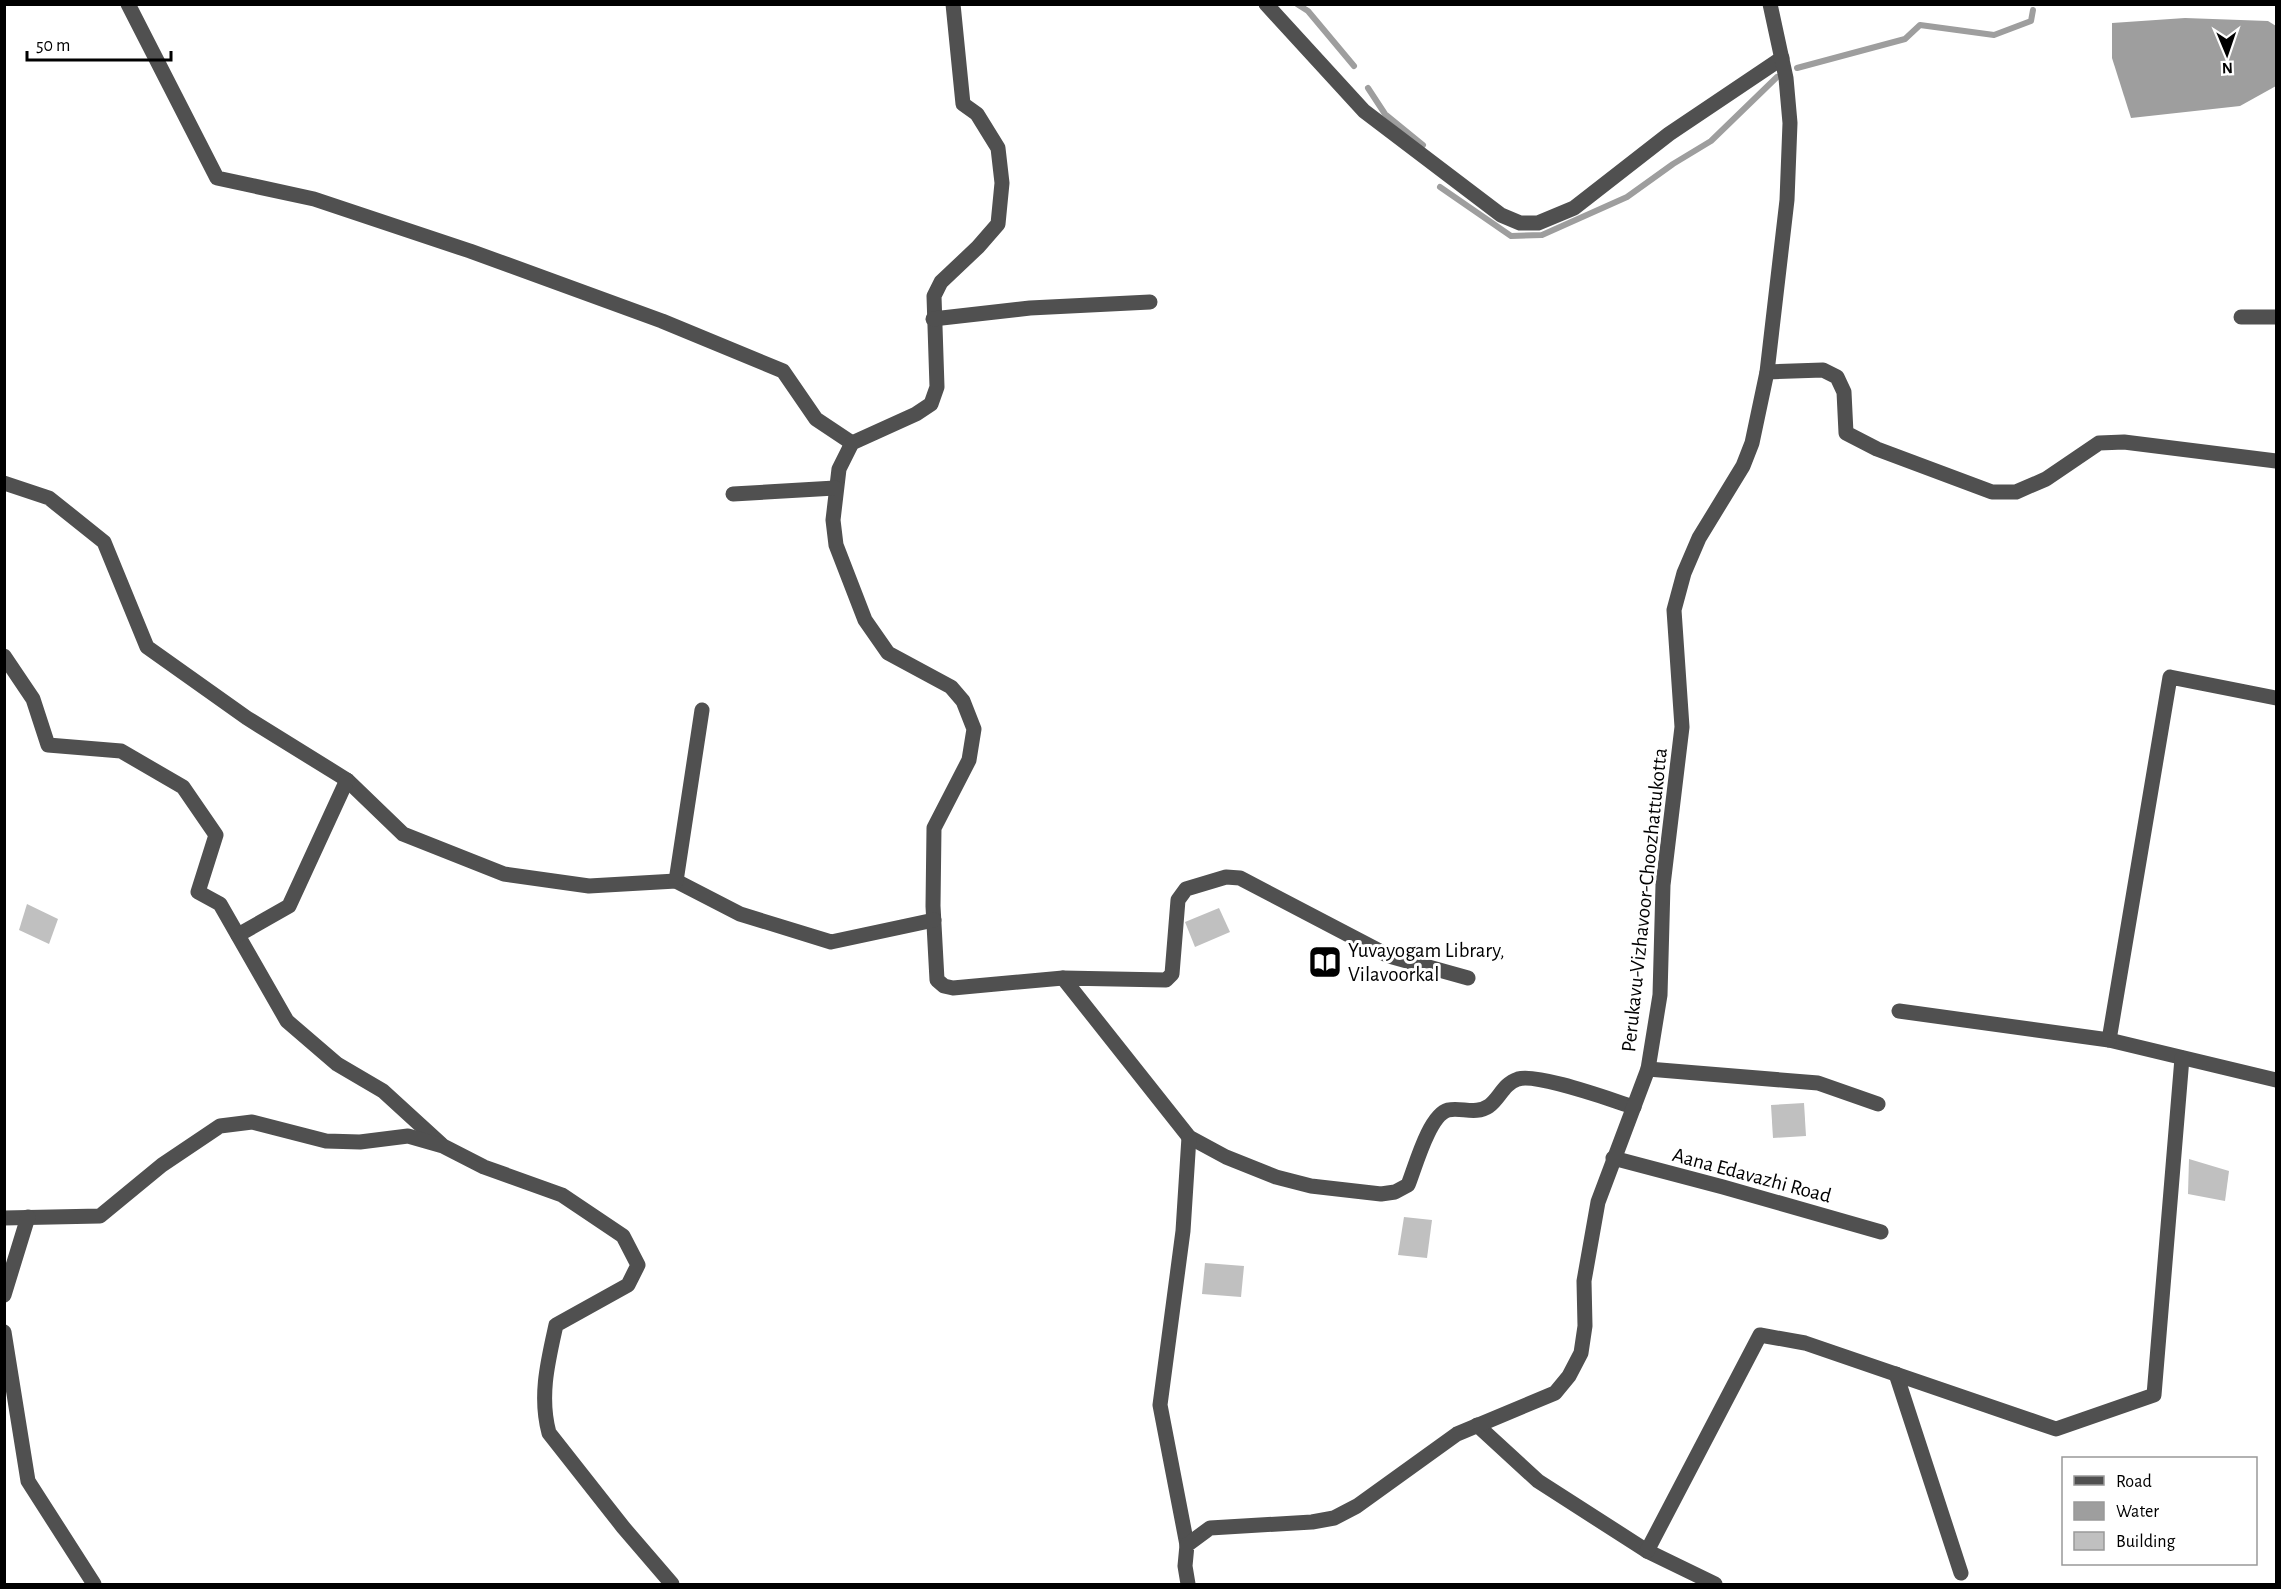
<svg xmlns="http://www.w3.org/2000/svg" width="2281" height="1589" font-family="'Alegreya Sans',sans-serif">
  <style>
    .water { fill: #9e9e9e }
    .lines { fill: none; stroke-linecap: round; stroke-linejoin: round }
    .stream { stroke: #9e9e9e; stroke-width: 6 }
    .building { fill: #c0c0c0 }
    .minor { stroke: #505050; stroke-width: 15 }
    .labels { text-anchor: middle; stroke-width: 6; stroke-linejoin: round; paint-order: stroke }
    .street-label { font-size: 21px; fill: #000; stroke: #fff }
    .poi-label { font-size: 21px; fill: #000; stroke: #fff; text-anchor: start }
  </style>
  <rect width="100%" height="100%" fill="#fff"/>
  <path class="water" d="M 2185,18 L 2268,21 L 2276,26 L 2276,86 L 2240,106 L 2131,118 L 2112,58 L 2112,23 Z"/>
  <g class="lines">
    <g class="stream">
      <path d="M 1297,4 L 1308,11 L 1354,66"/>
      <path d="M 1797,68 L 1905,39 L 1920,25 L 1994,35 L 2031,21 L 2033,10"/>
      <path d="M 1368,88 L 1385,114 L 1423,145"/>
      <path d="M 1440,187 L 1511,236 L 1542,235 L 1627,197 L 1673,164 L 1711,141 L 1777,77"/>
    </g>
  </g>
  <g class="building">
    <path d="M 27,904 L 58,919 L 49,944 L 19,930 Z"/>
    <path d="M 1219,908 L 1230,932 L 1195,947 L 1185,922 Z"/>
    <path d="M 1804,1103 L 1806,1136 L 1773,1138 L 1771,1105 Z"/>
    <path d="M 2189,1159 L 2229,1171 L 2225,1201 L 2188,1194 Z"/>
    <path d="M 1404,1217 L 1432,1220 L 1427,1258 L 1398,1255 Z"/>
    <path d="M 1205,1263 L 1244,1266 L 1241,1297 L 1202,1294 Z"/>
  </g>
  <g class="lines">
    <g class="minor">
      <path d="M 128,4 L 217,178 L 314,199 L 470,251 L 662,321 L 783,371 L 816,419 L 852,443"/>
      <path d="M 953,4 L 963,104 L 977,114 L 998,148 L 1002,183 L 998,224 L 978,247 L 941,282 L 934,296 L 937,387 L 931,404 L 916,414 L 852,443 L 839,469 L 833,520 L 836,545 L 865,620 L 888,653 L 951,687 L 963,701 L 974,729 L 969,760 L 934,828 L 933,906 L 937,980 L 944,986 L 953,988 L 1063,978"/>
      <path d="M 1266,4 L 1364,111 L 1501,215 L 1520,223 L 1538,223 L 1574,208 L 1669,134 L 1782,58"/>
      <path d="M 2241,317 L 2276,317"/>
      <path d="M 933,319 L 1030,308 L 1150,302"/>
      <path d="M 1767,372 L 1823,370 L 1837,377 L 1844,392 L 1846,433 L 1877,449 L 1992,492 L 2016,492 L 2046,479 L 2099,443 L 2124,442 L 2276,461"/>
      <path d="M 4,483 L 49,498 L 104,542 L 147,647 L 247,718 L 347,780 L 403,834 L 504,874 L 589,886 L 676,881 L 740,914 L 831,942 L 934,920"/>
      <path d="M 733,494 L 835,488"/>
      <path d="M 4,656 L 33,699 L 48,745 L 121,751 L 183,787 L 216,835 L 198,892 L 220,904 L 287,1021 L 337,1064 L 383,1091 L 441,1144"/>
      <path d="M 676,881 L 702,710"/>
      <path d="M 238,935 L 289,906 L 347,780"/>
      <path d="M 1468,978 L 1389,956 L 1240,878 L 1226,877 L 1186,889 L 1178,900 L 1172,974 L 1166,980 L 1063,978 L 1189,1137 L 1226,1157 L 1276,1177 L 1311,1186 L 1381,1194 L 1395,1192 L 1408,1185 C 1415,1168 1429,1115 1448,1110 C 1461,1107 1476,1115 1489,1106 C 1500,1098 1503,1084 1518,1079 C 1538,1073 1611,1100 1634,1107"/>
      <path d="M 1899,1011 L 2109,1040 L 2276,1080"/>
      <path d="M 2109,1040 L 2170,677 L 2276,698"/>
      <path d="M 1648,1069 L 1818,1083 L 1878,1104"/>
      <path d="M 1613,1158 L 1723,1187 L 1881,1232"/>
      <path d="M 4,1218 L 100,1216 L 162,1165 L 220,1126 L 252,1122 L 326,1141 L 360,1142 L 408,1136 L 443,1146 L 484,1167 L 562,1195 L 623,1236 L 638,1265 L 628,1285 L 556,1325 C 548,1361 539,1396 549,1433 L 623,1527 L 672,1584"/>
      <path d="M 4,1295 L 28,1217"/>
      <path d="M 4,1332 L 28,1481 L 94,1584"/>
      <path d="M 1896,1374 L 1961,1573"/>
      <path d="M 1477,1425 L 1538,1481 L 1647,1551 L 1715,1584"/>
      <path d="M 1187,1545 L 1160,1405 L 1183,1231 L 1189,1137"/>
      <path d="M 1647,1551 L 1760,1335 L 1805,1343 L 2056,1429 L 2154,1395 L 2182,1058"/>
      <path d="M 1188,1584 L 1185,1566 L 1187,1545 L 1210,1528 L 1312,1522 L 1334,1518 L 1357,1506 L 1457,1434 L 1555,1393 L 1569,1376 L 1581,1353 L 1585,1326 L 1584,1281 L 1598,1202 L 1648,1069 L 1660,995 L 1663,885 L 1682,727 L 1674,610 L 1684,573 L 1699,538 L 1743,466 L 1752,443 L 1767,372 L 1787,200 L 1790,123 L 1786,78 L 1770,4"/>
    </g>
  </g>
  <defs>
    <symbol id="library-square" viewBox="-11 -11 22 22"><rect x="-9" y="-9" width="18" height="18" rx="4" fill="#000" stroke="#fff"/><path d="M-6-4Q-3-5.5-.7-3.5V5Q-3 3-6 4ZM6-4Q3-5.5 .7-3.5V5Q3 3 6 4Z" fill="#fff"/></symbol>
  </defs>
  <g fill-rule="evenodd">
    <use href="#library-square" x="1306" y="943" width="38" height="38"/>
  </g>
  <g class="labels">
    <g class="street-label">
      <text transform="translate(1644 900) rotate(-84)" y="7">Perukavu-Vizhavoor-Choozhattukotta</text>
      <text transform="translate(1752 1175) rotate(15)" y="7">Aana Edavazhi Road</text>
    </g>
    <g class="poi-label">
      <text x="1348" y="957">Yuvayogam Library,<tspan x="1348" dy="24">Vilavoorkal</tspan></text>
    </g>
  </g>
  <rect width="2281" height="1589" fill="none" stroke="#000000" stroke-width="12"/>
  <rect x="2062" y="1457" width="195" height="108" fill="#ffffff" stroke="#999999" stroke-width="1.5"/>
  <rect x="2074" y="1476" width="30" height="9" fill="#505050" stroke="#999999" stroke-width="1.5"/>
  <text x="2116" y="1487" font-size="18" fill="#000000">Road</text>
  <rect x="2074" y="1502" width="30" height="18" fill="#9e9e9e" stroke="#999999" stroke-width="1.5"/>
  <text x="2116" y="1517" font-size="18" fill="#000000">Water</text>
  <rect x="2074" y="1532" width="30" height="18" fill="#c0c0c0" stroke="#999999" stroke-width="1.5"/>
  <text x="2116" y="1547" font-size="18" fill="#000000">Building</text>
  <g transform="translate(2227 54) rotate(178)" stroke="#ffffff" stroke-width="4.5" paint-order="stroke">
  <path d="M0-4.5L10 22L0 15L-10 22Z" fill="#000000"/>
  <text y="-9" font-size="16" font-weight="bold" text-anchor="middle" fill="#000000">N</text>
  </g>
  <path d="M27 51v9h144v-9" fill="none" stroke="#000000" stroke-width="3"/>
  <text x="36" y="51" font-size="18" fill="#000000" stroke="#ffffff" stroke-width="4.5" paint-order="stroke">50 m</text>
</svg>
